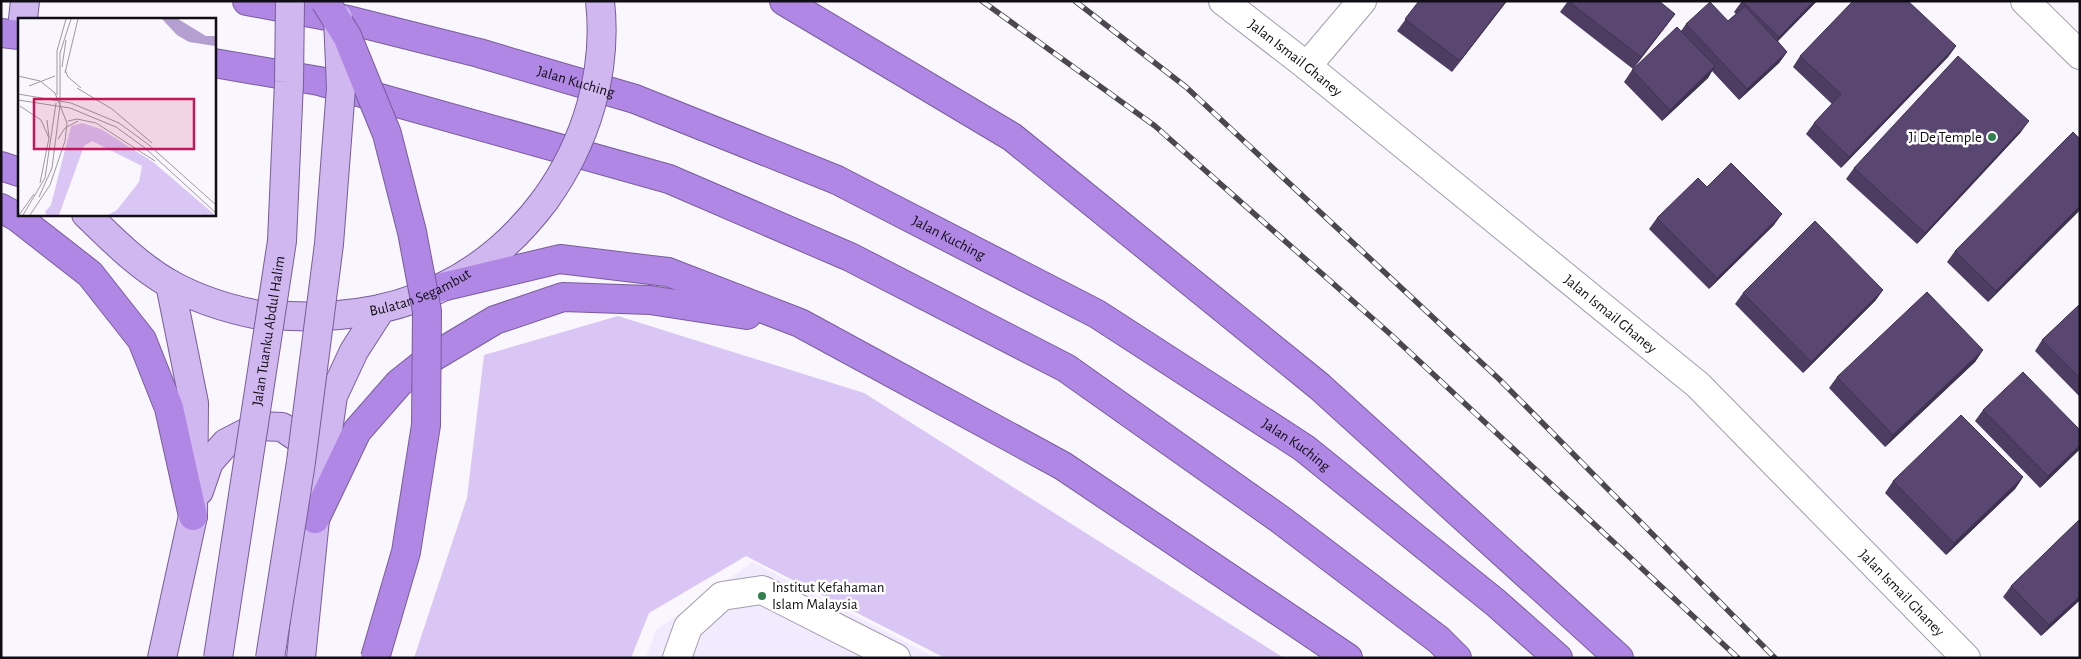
<svg xmlns="http://www.w3.org/2000/svg" width="2081" height="659" font-family="'Alegreya Sans',sans-serif">
  <style>
    .built { fill: #f2eaff }
    .green { fill: #d9c6f5 }
    .lines { fill: none; stroke-linecap: round; stroke-linejoin: round }
    .minor-casing { stroke: #a39dae; stroke-width: 30 }
    .major-casing { stroke: #785d9c; stroke-width: 30 }
    .highway-casing { stroke: #785d9c; stroke-width: 30 }
    .minor { stroke: #fff; stroke-width: 28 }
    .major { stroke: #d0b7ef; stroke-width: 28 }
    .highway { stroke: #b087e5; stroke-width: 28 }
    .rail-casing { stroke: #4a484e; stroke-width: 5.5 }
    .rail { stroke: #fff; stroke-width: 4; stroke-dasharray: 11; stroke-linecap: butt }
    .major-bridge-casing { stroke: #785d9c; stroke-width: 30; stroke-linecap: butt }
    .highway-bridge-casing { stroke: #785d9c; stroke-width: 30; stroke-linecap: butt }
    .major-bridge { stroke: #d0b7ef; stroke-width: 28 }
    .highway-bridge { stroke: #b087e5; stroke-width: 28 }
    .wall { fill: #4d3d62 }
    .shaded-wall { fill: #3e3250 }
    .building { fill: #594772; stroke: #3e3250 }
    .poi-dot { fill: #317f4e; stroke: #fff; stroke-width: 2 }
    .labels { text-anchor: middle; stroke-width: 5; stroke-linejoin: round; paint-order: stroke }
    .street-label { font-size: 15px; fill: #100e14; stroke: #fff }
    .poi-label { font-size: 15px; fill: #100e14; stroke: #fff; text-anchor: end }
    .inset-road { fill: none; stroke: #9c99a0; stroke-width: 1 }
    .view { fill: #c2185b; fill-opacity: 0.15; stroke: #c2185b; stroke-width: 2.5 }
    .inset-edge { fill: none; stroke: #100e14; stroke-width: 2.5 }
  </style>
  <rect width="100%" height="100%" fill="#f9f6fd"/>
  <path class="built" d="M 753,562 L 936,658 L 646,658 L 656,630 Z"/>
  <path class="green" d="M 618,316 L 864,393 L 1284,658 L 945,658 L 746,556 L 649,613 L 631,658 L 414,658 L 467,498 L 484,355 Z"/>
  <g class="lines">
    <defs>
      <g id="minor">
        <path id="s1" d="M 1223,1 L 1307,66 L 1698,385 L 1966,658"/>
        <path d="M 2025,1 L 2080,55"/>
        <path d="M 1307,66 L 1362,1"/>
        <path d="M 677,658 L 688,627 L 722,596 L 762,590 L 896,658"/>
      </g>
      <g id="major">
        <path d="M 23,19 L 25,1"/>
        <path id="s2" d="M 86,214 C 112,239 138,266 170,284 C 197,299 228,309 259,315 C 263,316 269,314 274,315 C 384,324 478,290 545,200"/>
        <path d="M 199,491 L 209,462 L 226,443 L 259,426 L 282,427 L 307,444 L 312,461"/>
        <path d="M 162,658 L 193,516 L 194,403 L 170,284"/>
        <path d="M 301,658 L 315,519 L 333,396 L 354,351 L 381,309"/>
      </g>
      <g id="highway">
        <path id="s3" d="M 247,1 L 348,20 L 479,53 L 635,99 L 837,180 L 1097,314 L 1304,448 L 1496,603 L 1558,658"/>
        <path d="M 784,1 L 1012,137 L 1319,386 L 1619,658"/>
        <path d="M 1,33 L 19,35"/>
        <path d="M 214,63 L 319,81 L 669,179 L 850,257 L 1066,368 L 1281,520 L 1439,640 L 1457,658"/>
        <path d="M 1,166 L 19,172"/>
        <path d="M 1,208 L 17,217 L 90,274 L 142,340 L 169,408 L 193,516"/>
        <path d="M 442,287 L 560,259 L 668,272 L 800,323 L 1063,466 L 1348,658"/>
        <path d="M 315,519 L 357,431 L 399,383 L 428,360 L 495,320 L 563,297 L 650,300 L 747,315"/>
      </g>
    </defs>
    <use href="#minor" class="minor-casing"/>
    <use href="#major" class="major-casing"/>
    <use href="#highway" class="highway-casing"/>
    <use href="#minor" class="minor"/>
    <use href="#major" class="major"/>
    <use href="#highway" class="highway"/>
    <defs>
      <g id="rail">
        <path d="M 982,1 L 1155,126 L 1389,333 L 1738,658"/>
        <path d="M 1075,1 L 1186,87 L 1499,379 L 1775,658"/>
      </g>
    </defs>
    <use href="#rail" class="rail-casing"/>
    <use href="#rail" class="rail"/>
    <defs>
      <g id="major-bridge">
        <path d="M 545,200 C 586,143 608,72 600,1"/>
        <path id="s4" d="M 218,658 L 282,241 L 289,82 L 290,1"/>
        <path d="M 270,658 L 301,462 L 329,244 L 341,88 L 338,18"/>
      </g>
      <path id="highway-bridge" d="M 325,1 L 347,36 L 387,134 L 412,232 L 427,311 L 426,425 L 406,552 L 375,658"/>
    </defs>
    <use href="#major-bridge" class="major-bridge-casing"/>
    <use href="#highway-bridge" class="highway-bridge-casing"/>
    <use href="#major-bridge" class="major-bridge"/>
    <use href="#highway-bridge" class="highway-bridge"/>
  </g>
  <g class="wall">
    <path d="M 1419,1 L 1507,1 L 1452,72 L 1397,31 Z"/>
    <path d="M 1568,1 L 1675,14 L 1633,69 L 1560,12 Z"/>
    <path d="M 1742,1 L 1817,1 L 1778,41 L 1787,52 L 1779,63 L 1739,100 L 1712,71 L 1708,78 L 1662,121 L 1624,82 L 1632,70 L 1681,31 L 1686,24 L 1728,21 L 1736,14 L 1734,12 Z"/>
    <path d="M 1956,46 L 1948,57 L 1841,168 L 1806,134 L 1814,123 L 1832,104 L 1793,67 L 1800,56 Z"/>
    <path d="M 2021,132 L 1917,244 L 1846,179 L 1854,168 Z"/>
    <path d="M 2080,139 L 2080,210 L 1988,302 L 1947,262 L 1955,251 Z"/>
    <path d="M 1707,187 L 1774,225 L 1709,289 L 1649,229 L 1657,218 Z"/>
    <path d="M 1883,290 L 1875,301 L 1803,373 L 1735,304 L 1743,293 Z"/>
    <path d="M 2080,304 L 2080,397 L 2035,351 L 2042,340 Z"/>
    <path d="M 1983,350 L 1975,362 L 1885,447 L 1829,388 L 1837,377 Z"/>
    <path d="M 1983,410 L 2080,449 L 2040,488 L 1975,421 Z"/>
    <path d="M 2023,477 L 2015,489 L 1946,555 L 1885,493 L 1893,481 Z"/>
    <path d="M 2080,519 L 2080,600 L 2041,636 L 2003,597 L 2011,586 Z"/>
  </g>
  <g class="shaded-wall">
    <path d="M 1506,1 L 1507,1 L 1452,72 L 1460,61 Z"/>
    <path d="M 1814,1 L 1817,1 L 1771,48 L 1779,37 Z"/>
    <path d="M 1675,14 L 1667,25 L 1633,69 L 1641,57 Z"/>
    <path d="M 1956,46 L 1948,57 L 1841,168 L 1849,157 Z"/>
    <path d="M 1787,52 L 1779,63 L 1739,100 L 1747,89 Z"/>
    <path d="M 1715,66 L 1708,78 L 1662,121 L 1670,110 Z"/>
    <path d="M 2029,121 L 2021,132 L 1917,244 L 1925,233 Z"/>
    <path d="M 2080,206 L 2080,210 L 1988,302 L 1996,291 Z"/>
    <path d="M 1782,214 L 1774,225 L 1709,289 L 1717,278 Z"/>
    <path d="M 1883,290 L 1875,301 L 1803,373 L 1811,362 Z"/>
    <path d="M 1983,350 L 1975,362 L 1885,447 L 1893,435 Z"/>
    <path d="M 2080,445 L 2080,449 L 2040,488 L 2048,476 Z"/>
    <path d="M 2023,477 L 2015,489 L 1946,555 L 1954,543 Z"/>
    <path d="M 2080,596 L 2080,600 L 2041,636 L 2049,625 Z"/>
  </g>
  <g class="building">
    <path d="M 1419,1 L 1506,1 L 1460,61 L 1405,19 Z"/>
    <path d="M 1568,1 L 1659,1 L 1675,14 L 1641,57 Z"/>
    <path d="M 1742,1 L 1814,1 L 1779,37 Z"/>
    <path d="M 1853,1 L 1908,1 L 1956,46 L 1849,157 L 1814,123 L 1841,94 L 1800,56 Z"/>
    <path d="M 1710,2 L 1728,21 L 1745,6 L 1787,52 L 1747,89 L 1686,24 Z"/>
    <path d="M 1677,27 L 1715,66 L 1670,110 L 1632,70 Z"/>
    <path d="M 1958,56 L 2029,121 L 1925,233 L 1854,168 Z"/>
    <path d="M 2073,132 L 2080,139 L 2080,206 L 1996,291 L 1955,251 Z"/>
    <path d="M 1731,163 L 1782,214 L 1717,278 L 1657,218 L 1698,178 L 1707,187 Z"/>
    <path d="M 1815,221 L 1883,290 L 1811,362 L 1743,293 Z"/>
    <path d="M 1927,292 L 1983,350 L 1893,435 L 1837,377 Z"/>
    <path d="M 2080,304 L 2080,378 L 2042,340 Z"/>
    <path d="M 2023,372 L 2080,430 L 2080,445 L 2048,476 L 1983,410 Z"/>
    <path d="M 1961,415 L 2023,477 L 1954,543 L 1893,481 Z"/>
    <path d="M 2080,519 L 2080,596 L 2049,625 L 2011,586 Z"/>
  </g>
  <g class="poi-dot">
    <circle cx="1992" cy="137" r="5"/>
    <circle cx="762" cy="596" r="5"/>
  </g>
  <g class="labels">
    <g class="street-label">
      <text dy="5" stroke="none"><textPath href="#s1" startOffset="92">Jalan Ismail Ghaney</textPath></text>
      <text dy="5" stroke="none"><textPath href="#s3" startOffset="339">Jalan Kuching</textPath></text>
      <text dy="5" stroke="none"><textPath href="#s3" startOffset="744">Jalan Kuching</textPath></text>
      <text dy="5" stroke="none"><textPath href="#s2" startOffset="369">Bulatan Segambut</textPath></text>
      <text dy="5" stroke="none"><textPath href="#s1" startOffset="498">Jalan Ismail Ghaney</textPath></text>
      <text dy="5" stroke="none"><textPath href="#s4" startOffset="331">Jalan Tuanku Abdul Halim</textPath></text>
      <text dy="5" stroke="none"><textPath href="#s3" startOffset="1149">Jalan Kuching</textPath></text>
      <text dy="5" stroke="none"><textPath href="#s1" startOffset="902">Jalan Ismail Ghaney</textPath></text>
    </g>
    <g class="poi-label">
      <text x="1982" y="142">Ji De Temple</text>
      <text x="772" y="592" text-anchor="start">Institut Kefahaman<tspan x="772" dy="17">Islam Malaysia</tspan></text>
    </g>
  </g>
  <g transform="translate(18 18)">
    <rect width="198" height="198" fill="#f9f6fd"/>
    <path d="M 64,105 L 83,111 L 135,144 L 197,197 L 90,197 L 99,192 L 121,164 L 124,148 L 74,123 L 66,128 L 41,197 L 29,197 L 27,194 L 33,187 L 53,108 Z" fill="#d9c6f5"/>
    <path d="M 144,1 L 160,1 L 188,18 L 197,18 L 197,28 L 171,24 L 159,17 Z" fill="#b39fd0"/>
    <path class="inset-road" d="M 44,49 L 48,22M 47,52 L 50,59 L 63,70M 47,55 L 60,1M 0,58 L 22,63 L 37,75 L 49,105 L 47,123 L 32,167 L 12,197M 11,68 L 37,58M 59,70 L 94,91 L 134,125M 0,76 L 53,85 L 101,105 L 131,127 L 198,187M 39,77 L 39,33 L 48,1M 0,82 L 52,90 L 98,109 L 127,130 L 198,195M 2,88 L 23,102 L 31,120M 50,103 L 59,101 L 78,105 L 137,143M 40,121 L 47,110 L 60,103M 22,165 L 31,120 L 29,102M 21,179 L 34,150 L 42,87 L 42,35 L 53,1M 1,197 L 16,176M 5,197 L 27,160 L 38,85"/>
    <path class="view" d="M 16,81 L 176,81 L 176,131 L 16,131 Z"/>
    <rect width="198" height="198" class="inset-edge"/>
  </g>
  <rect width="2081" height="659" fill="none" stroke="#100e14" stroke-width="5"/>
</svg>
